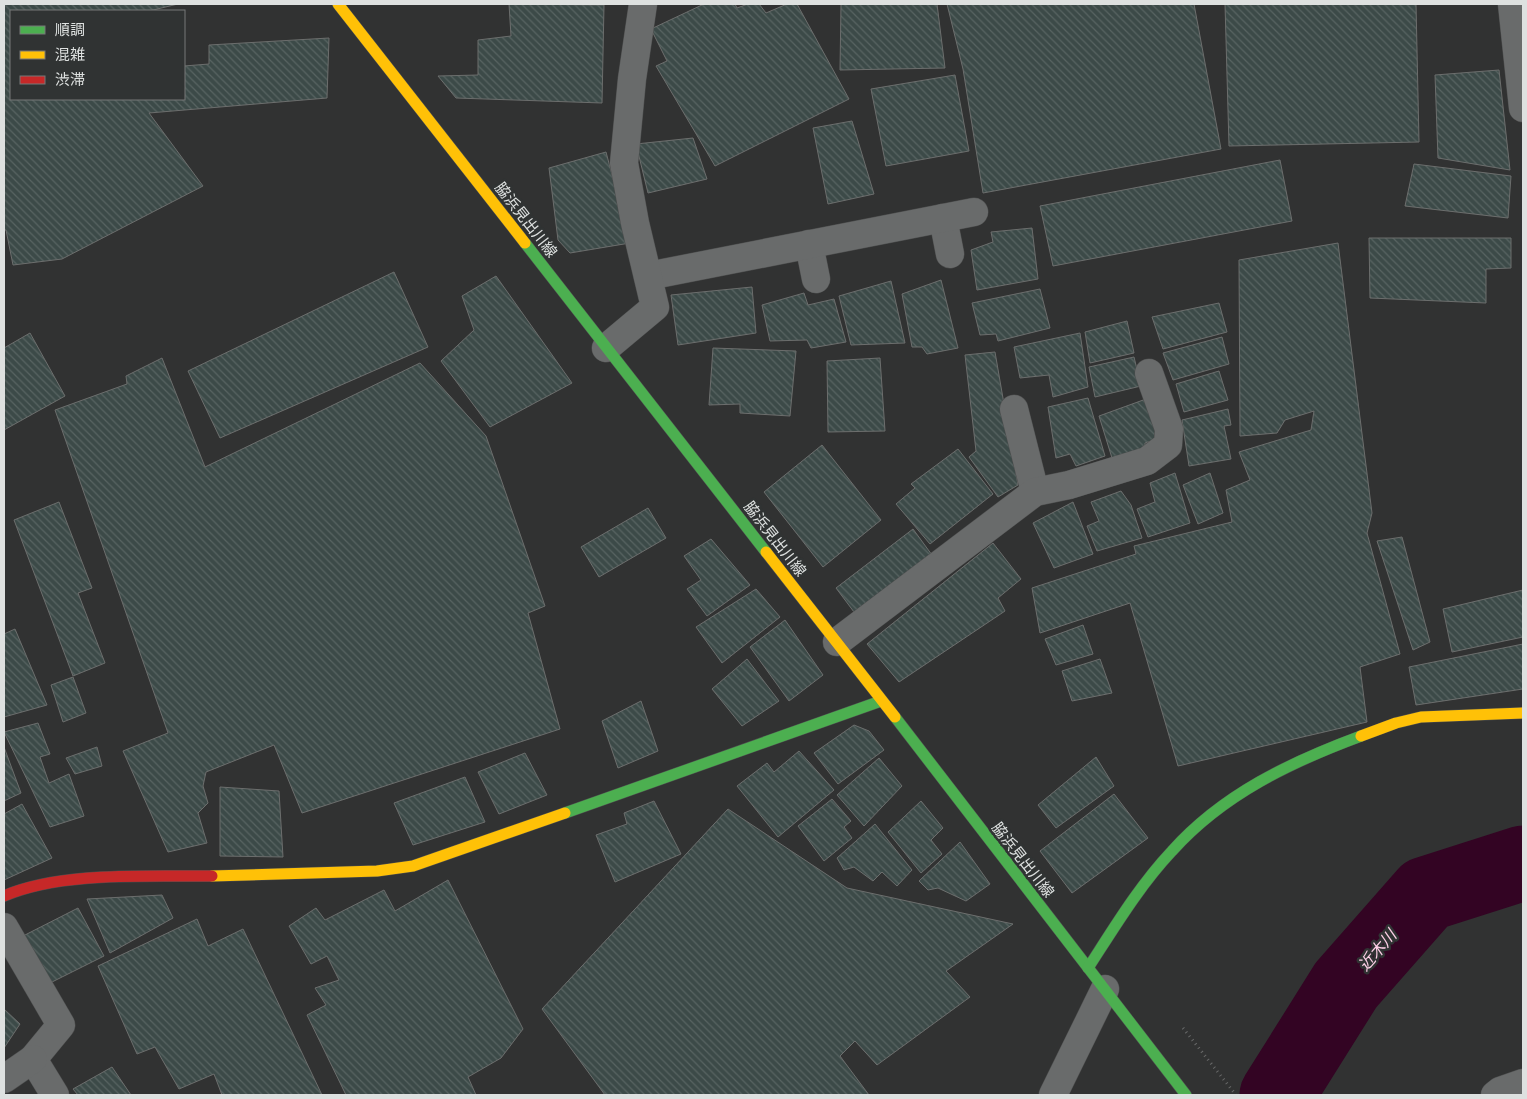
<svg xmlns="http://www.w3.org/2000/svg" width="1527" height="1099" font-family="Bitter,'Noto Sans JP',serif">
  <style>
    .lines { fill: none; stroke-linecap: round; stroke-linejoin: round }
    .river { stroke: #330423; stroke-width: 75 }
    .building { fill: url(#building-back-hatch); stroke: #6c6e6d }
    .street-casing { stroke: #4d4e4e; stroke-width: 29 }
    .fast-casing { stroke: #4d4e4e; stroke-width: 12 }
    .slow-casing { stroke: #4d4e4e; stroke-width: 12 }
    .jam-casing { stroke: #4d4e4e; stroke-width: 12 }
    .path { stroke: #686969; stroke-width: 3; stroke-dasharray: 1 4; stroke-linecap: butt }
    .street { stroke: #696b6b; stroke-width: 28 }
    .fast { stroke: #4caf50; stroke-width: 11 }
    .slow { stroke: #ffc107; stroke-width: 11 }
    .jam { stroke: #c62828; stroke-width: 11 }
    .labels { text-anchor: middle; stroke-width: 5; stroke-linejoin: round; paint-order: stroke }
    .street-label { font-size: 15px; fill: #dee1e0; stroke: #303333 }
    .water-label { font-size: 16px; font-style: italic; fill: #fed0e7; stroke: #303333 }
  </style>
  <defs>
    <pattern id="building-back-hatch" width="6" height="6" patternUnits="userSpaceOnUse" patternTransform="scale(1.25)"><rect width="6" height="6" fill="#3c4a48"/><path d="M-1 5l2 2M0 0l6 6M5-1l2 2" fill="none" stroke="#586462"/></pattern>
  </defs>
  <rect width="100%" height="100%" fill="#313232"/>
  <g class="lines">
    <path class="river" d="M 1277,1095 L 1346,985 L 1426,894 L 1523,863"/>
  </g>
  <g class="building">
    <path d="M 4,4 L 178,4 L 149,11 L 11,11 L 11,99 L 184,99 L 184,66 L 209,64 L 209,45 L 329,38 L 327,98 L 149,113 L 203,186 L 62,259 L 13,265 L 6,230 L 4,230 Z"/>
    <path d="M 509,4 L 604,5 L 602,103 L 456,98 L 438,76 L 478,75 L 478,40 L 511,36 Z"/>
    <path d="M 704,4 L 735,4 L 737,8 L 748,4 L 759,4 L 766,13 L 787,4 L 797,4 L 849,99 L 715,166 L 656,66 L 667,61 L 651,29 Z"/>
    <path d="M 841,4 L 937,4 L 945,68 L 840,70 Z"/>
    <path d="M 947,4 L 1194,4 L 1221,149 L 983,193 L 963,69 Z"/>
    <path d="M 1225,4 L 1416,4 L 1419,142 L 1229,146 Z"/>
    <path d="M 1499,70 L 1510,170 L 1438,158 L 1435,75 Z"/>
    <path d="M 955,75 L 969,151 L 886,166 L 871,89 Z"/>
    <path d="M 852,121 L 874,194 L 828,204 L 813,128 Z"/>
    <path d="M 693,138 L 707,179 L 648,193 L 636,144 Z"/>
    <path d="M 606,152 L 630,243 L 570,253 L 558,240 L 549,168 Z"/>
    <path d="M 1280,160 L 1292,221 L 1053,266 L 1040,206 Z"/>
    <path d="M 1414,164 L 1511,176 L 1508,218 L 1405,206 Z"/>
    <path d="M 1032,228 L 1038,279 L 977,290 L 971,250 L 993,242 L 991,232 Z"/>
    <path d="M 1369,238 L 1511,238 L 1511,268 L 1486,269 L 1486,303 L 1370,298 Z"/>
    <path d="M 1338,243 L 1372,513 L 1367,533 L 1400,654 L 1360,667 L 1367,722 L 1178,766 L 1130,603 L 1040,633 L 1032,588 L 1136,554 L 1134,546 L 1232,522 L 1226,490 L 1250,480 L 1239,452 L 1311,430 L 1314,411 L 1285,420 L 1277,433 L 1240,436 L 1239,260 Z"/>
    <path d="M 394,272 L 428,347 L 220,438 L 188,371 Z"/>
    <path d="M 496,276 L 572,383 L 490,427 L 441,361 L 474,330 L 462,296 Z"/>
    <path d="M 941,280 L 958,348 L 927,354 L 922,347 L 912,347 L 902,294 Z"/>
    <path d="M 891,281 L 905,343 L 851,345 L 839,296 Z"/>
    <path d="M 752,287 L 756,333 L 678,345 L 671,295 Z"/>
    <path d="M 1040,289 L 1050,328 L 998,341 L 996,334 L 980,335 L 972,303 Z"/>
    <path d="M 804,293 L 808,305 L 834,299 L 846,342 L 811,348 L 807,340 L 770,341 L 762,305 Z"/>
    <path d="M 1219,303 L 1227,332 L 1163,349 L 1152,317 Z"/>
    <path d="M 1127,321 L 1134,353 L 1090,363 L 1085,332 Z"/>
    <path d="M 30,333 L 65,396 L 4,430 L 4,348 Z"/>
    <path d="M 1080,333 L 1088,387 L 1053,397 L 1049,375 L 1020,378 L 1014,347 Z"/>
    <path d="M 1222,337 L 1229,364 L 1173,380 L 1163,353 Z"/>
    <path d="M 713,348 L 796,351 L 790,416 L 740,413 L 740,404 L 709,405 Z"/>
    <path d="M 995,352 L 1018,485 L 998,497 L 969,457 L 976,451 L 965,355 Z"/>
    <path d="M 1134,357 L 1141,386 L 1095,397 L 1089,367 Z"/>
    <path d="M 162,358 L 205,467 L 420,363 L 486,436 L 545,606 L 528,613 L 560,729 L 302,813 L 274,745 L 206,772 L 203,786 L 208,803 L 198,813 L 207,843 L 168,852 L 123,751 L 168,733 L 55,410 L 127,384 L 126,376 Z"/>
    <path d="M 880,358 L 885,431 L 828,432 L 827,361 Z"/>
    <path d="M 1219,371 L 1228,400 L 1184,412 L 1176,384 Z"/>
    <path d="M 1088,398 L 1105,456 L 1076,466 L 1070,454 L 1056,458 L 1048,407 Z"/>
    <path d="M 1146,399 L 1158,439 L 1145,443 L 1145,451 L 1112,458 L 1099,416 Z"/>
    <path d="M 1228,409 L 1231,425 L 1224,426 L 1231,459 L 1189,466 L 1182,420 Z"/>
    <path d="M 822,445 L 881,520 L 823,567 L 764,492 Z"/>
    <path d="M 958,449 L 993,494 L 930,544 L 896,504 L 915,488 L 911,484 Z"/>
    <path d="M 1175,473 L 1190,523 L 1148,537 L 1137,509 L 1155,502 L 1150,483 Z"/>
    <path d="M 1210,473 L 1223,513 L 1198,524 L 1183,485 Z"/>
    <path d="M 1121,491 L 1131,505 L 1142,538 L 1097,551 L 1087,526 L 1099,521 L 1091,502 Z"/>
    <path d="M 59,502 L 92,588 L 78,593 L 105,663 L 73,676 L 14,520 Z"/>
    <path d="M 1073,502 L 1093,554 L 1054,568 L 1033,523 Z"/>
    <path d="M 648,508 L 666,538 L 599,577 L 581,547 Z"/>
    <path d="M 913,529 L 932,555 L 854,612 L 836,588 Z"/>
    <path d="M 1402,537 L 1430,642 L 1413,650 L 1377,541 Z"/>
    <path d="M 711,539 L 750,585 L 707,616 L 687,589 L 701,580 L 684,556 Z"/>
    <path d="M 993,543 L 1021,579 L 998,598 L 1005,611 L 899,682 L 867,644 Z"/>
    <path d="M 756,589 L 780,617 L 722,663 L 696,627 Z"/>
    <path d="M 1523,590 L 1523,637 L 1452,652 L 1443,609 Z"/>
    <path d="M 785,620 L 823,675 L 789,701 L 750,647 Z"/>
    <path d="M 1083,625 L 1093,654 L 1056,665 L 1045,639 Z"/>
    <path d="M 15,629 L 47,705 L 4,717 L 4,634 Z"/>
    <path d="M 1523,644 L 1523,689 L 1416,705 L 1409,667 Z"/>
    <path d="M 747,659 L 779,701 L 742,726 L 712,689 Z"/>
    <path d="M 1100,659 L 1112,693 L 1072,701 L 1062,671 Z"/>
    <path d="M 73,677 L 86,713 L 63,722 L 51,685 Z"/>
    <path d="M 641,701 L 658,751 L 618,768 L 602,721 Z"/>
    <path d="M 38,723 L 50,754 L 40,757 L 49,783 L 69,774 L 84,816 L 50,827 L 4,732 Z"/>
    <path d="M 854,725 L 869,731 L 884,750 L 838,784 L 814,753 Z"/>
    <path d="M 4,747 L 21,793 L 4,801 Z"/>
    <path d="M 97,747 L 102,766 L 75,774 L 66,758 Z"/>
    <path d="M 799,751 L 834,790 L 778,837 L 737,786 L 767,763 L 774,772 Z"/>
    <path d="M 525,753 L 547,795 L 499,814 L 478,772 Z"/>
    <path d="M 1096,757 L 1114,786 L 1056,828 L 1038,805 Z"/>
    <path d="M 879,758 L 902,786 L 864,826 L 837,795 Z"/>
    <path d="M 465,777 L 485,822 L 413,845 L 394,803 Z"/>
    <path d="M 220,787 L 279,791 L 283,857 L 220,856 Z"/>
    <path d="M 1114,794 L 1148,838 L 1072,893 L 1040,851 Z"/>
    <path d="M 832,799 L 851,821 L 844,827 L 852,838 L 824,861 L 798,826 Z"/>
    <path d="M 654,801 L 681,854 L 615,882 L 596,835 L 627,824 L 624,813 Z"/>
    <path d="M 921,801 L 943,828 L 931,840 L 942,854 L 921,873 L 888,832 Z"/>
    <path d="M 22,804 L 52,858 L 4,880 L 4,814 Z"/>
    <path d="M 728,809 L 847,888 L 1013,924 L 946,971 L 970,997 L 877,1065 L 855,1041 L 840,1056 L 869,1095 L 605,1095 L 542,1009 Z"/>
    <path d="M 875,824 L 912,870 L 897,886 L 882,872 L 873,881 L 854,867 L 844,870 L 837,858 Z"/>
    <path d="M 960,842 L 990,884 L 966,901 L 938,888 L 928,890 L 919,881 Z"/>
    <path d="M 448,880 L 523,1029 L 501,1058 L 468,1077 L 476,1095 L 346,1095 L 307,1015 L 326,1005 L 315,988 L 339,980 L 327,956 L 311,964 L 289,926 L 316,908 L 325,920 L 384,890 L 395,911 Z"/>
    <path d="M 162,895 L 173,918 L 110,953 L 87,899 Z"/>
    <path d="M 78,908 L 104,956 L 48,984 L 23,936 Z"/>
    <path d="M 197,919 L 208,946 L 243,929 L 322,1095 L 222,1095 L 214,1074 L 179,1089 L 155,1047 L 137,1054 L 98,966 Z"/>
    <path d="M 4,1009 L 20,1024 L 4,1048 Z"/>
    <path d="M 112,1067 L 131,1095 L 78,1095 L 73,1089 Z"/>
  </g>
  <g class="lines">
    <defs>
      <g id="street">
        <path d="M 1512,4 L 1523,108"/>
        <path d="M 943,218 L 950,254"/>
        <path d="M 809,244 L 816,279"/>
        <path d="M 648,276 L 974,212"/>
        <path d="M 606,348 L 655,307 L 635,223 L 624,163 L 632,79 L 643,4"/>
        <path d="M 1014,409 L 1035,492"/>
        <path d="M 837,642 L 1035,492 L 1069,485 L 1147,461 L 1168,445 L 1169,429 L 1149,373"/>
        <path d="M 4,927 L 61,1025 L 33,1059 L 55,1095"/>
        <path d="M 4,1079 L 33,1059"/>
        <path d="M 1053,1095 L 1105,989"/>
        <path d="M 1495,1095 L 1500,1091 L 1523,1083"/>
      </g>
      <g id="fast">
        <path d="M 525,243 L 766,552"/>
        <path d="M 895,717 L 1186,1095"/>
        <path d="M 565,813 L 881,701"/>
        <path d="M 1088,968 C 1114,928 1139,886 1172,851 C 1223,794 1291,762 1361,736"/>
      </g>
      <g id="slow">
        <path d="M 338,4 L 525,243"/>
        <path d="M 766,552 L 895,717"/>
        <path d="M 1361,736 L 1396,723 L 1421,717 L 1523,713"/>
        <path d="M 212,876 L 377,871 L 413,866 L 565,813"/>
      </g>
      <path id="jam" d="M 4,896 C 62,871 149,877 212,876"/>
    </defs>
    <use href="#street" class="street-casing"/>
    <use href="#fast" class="fast-casing"/>
    <use href="#slow" class="slow-casing"/>
    <use href="#jam" class="jam-casing"/>
    <path class="path" d="M 1183,1028 L 1236,1095"/>
    <use href="#street" class="street"/>
    <use href="#fast" class="fast"/>
    <use href="#slow" class="slow"/>
    <use href="#jam" class="jam"/>
  </g>
  <g class="labels">
    <g class="street-label">
      <text transform="translate(526 220) rotate(52)" y="5">脇浜見出川線</text>
      <text transform="translate(775 539) rotate(52)" y="5">脇浜見出川線</text>
      <text transform="translate(1023 860) rotate(52)" y="5">脇浜見出川線</text>
    </g>
    <g class="water-label">
      <text transform="translate(1377 950) rotate(-49)" y="6">近木川</text>
    </g>
  </g>
  <rect width="1527" height="1099" fill="none" stroke="#dee1e0" stroke-width="10"/>
  <rect x="10" y="10" width="175" height="90" fill="#303333" stroke="#767978"/>
  <rect x="20" y="26" width="25" height="8" fill="#4caf50" stroke="#767978"/>
  <text x="55" y="35" font-size="15" fill="#dee1e0">順調</text>
  <rect x="20" y="51" width="25" height="8" fill="#ffc107" stroke="#767978"/>
  <text x="55" y="60" font-size="15" fill="#dee1e0">混雑</text>
  <rect x="20" y="76" width="25" height="8" fill="#c62828" stroke="#767978"/>
  <text x="55" y="85" font-size="15" fill="#dee1e0">渋滞</text>
</svg>
